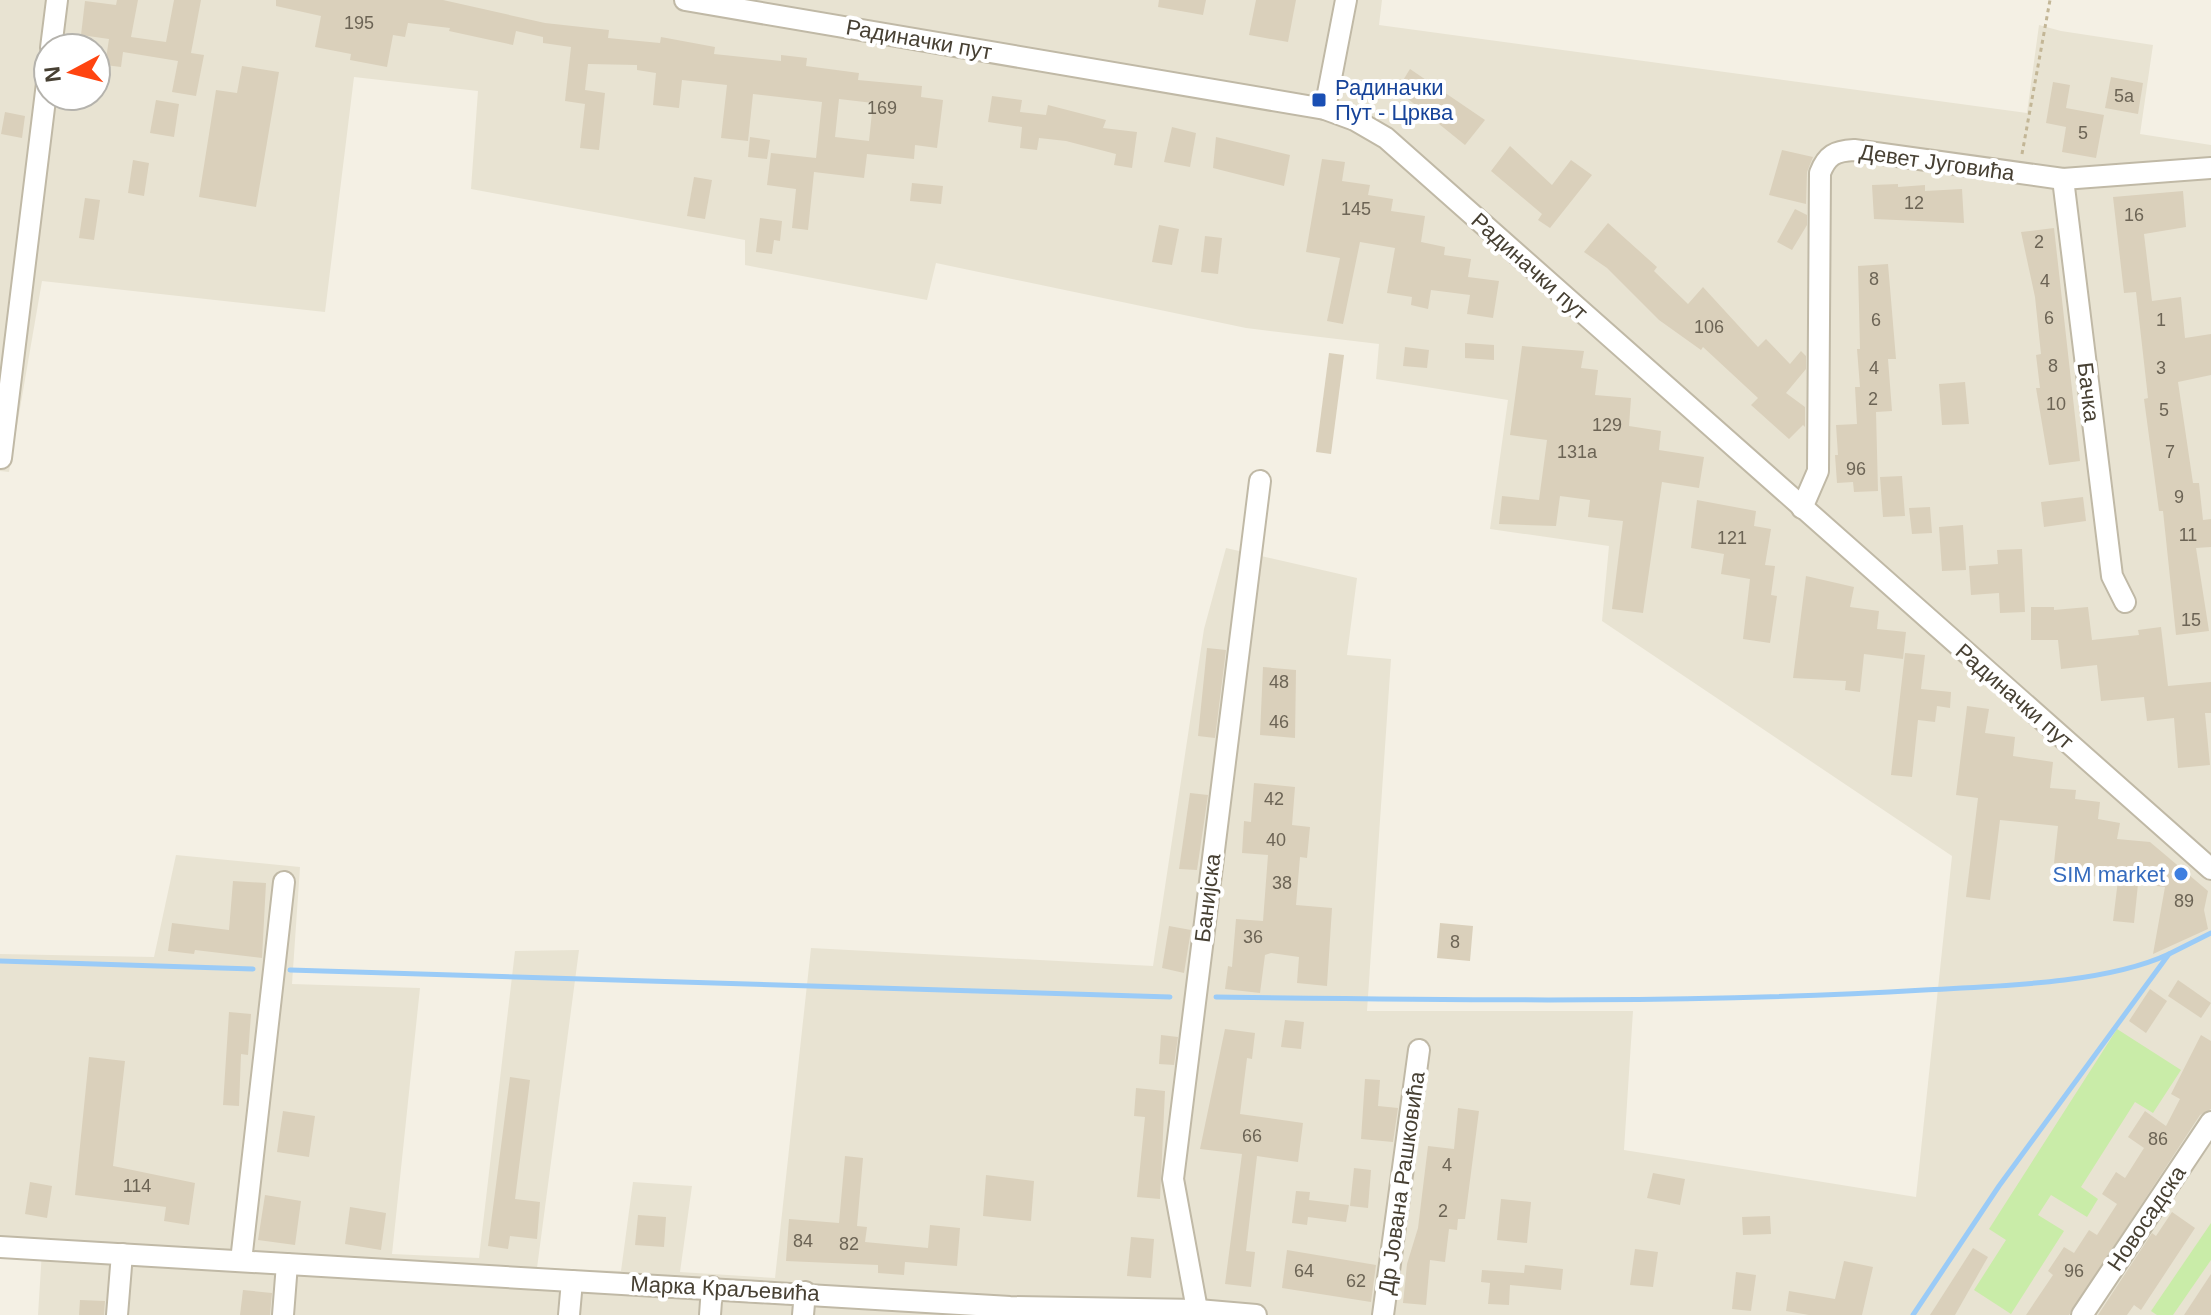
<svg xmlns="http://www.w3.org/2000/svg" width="2211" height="1315" font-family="Arial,sans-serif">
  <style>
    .residential { fill: #e8e3d2; fill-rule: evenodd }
    .green { fill: #c9eca8 }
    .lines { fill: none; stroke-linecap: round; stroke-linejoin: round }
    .stream { stroke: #9acbf7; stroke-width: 5 }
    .building { fill: #dad0bb; fill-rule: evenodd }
    .minor-casing { stroke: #c0b9a6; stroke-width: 24 }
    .path { stroke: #c3b696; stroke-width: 3; stroke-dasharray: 4 4; stroke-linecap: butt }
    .minor { stroke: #fff; stroke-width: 20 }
    .transit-dot { fill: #1a4fb4; stroke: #fff; stroke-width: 3 }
    .shop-dot { fill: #3f7fe0; stroke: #fff; stroke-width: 3 }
    .labels { text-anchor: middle; stroke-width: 8; stroke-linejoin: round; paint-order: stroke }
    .number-label { font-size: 18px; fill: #6c6455 }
    .street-label { font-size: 22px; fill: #474033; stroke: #fff }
    .transit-label { font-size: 22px; fill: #164399; stroke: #fff; text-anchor: start }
    .shop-label { font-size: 22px; fill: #366cbe; stroke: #fff; text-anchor: end }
  </style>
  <rect width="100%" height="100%" fill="#f4f0e4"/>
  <path class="residential" d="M 0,0 L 1382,0 L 1379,25 L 2027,113 L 2039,25 L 2061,31 L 2153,45 L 2140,134 L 2211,145 L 2211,1315 L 38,1315 L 42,1251 L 0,1248 L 0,954 L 154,957 L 176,855 L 300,867 L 292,984 L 420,988 L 392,1254 L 479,1258 L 515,951 L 579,950 L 537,1268 L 621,1271 L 633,1182 L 692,1186 L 680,1272 L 775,1278 L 811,948 L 1153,966 L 1204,629 L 1226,548 L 1357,578 L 1347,655 L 1391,659 L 1367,1011 L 1633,1011 L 1624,1150 L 1916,1197 L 1952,856 L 1602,621 L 1609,546 L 1490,529 L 1508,400 L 1376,379 L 1379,344 L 1246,328 L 936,263 L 927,300 L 745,265 L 745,240 L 471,189 L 478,91 L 354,77 L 325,312 L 42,281 L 9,472 L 0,471 ZM 48,48 L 96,48 L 96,96 L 48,96 Z"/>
  <g class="green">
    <path d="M 2117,1029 L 2181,1070 L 2153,1113 L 2135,1102 L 2081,1187 L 2098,1199 L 2087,1217 L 2051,1195 L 2038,1215 L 2064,1231 L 2011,1314 L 1974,1290 L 2006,1240 L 1989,1229 Z"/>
    <path d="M 2211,1223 L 2211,1260 L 2173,1315 L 2157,1315 L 2151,1311 Z"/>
  </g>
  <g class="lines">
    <g class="stream">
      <path d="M 0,961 L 253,969"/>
      <path d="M 290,970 L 1170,997"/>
      <path d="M 1216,997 C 1452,1000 1688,1004 1924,990 C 1996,986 2105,984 2169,954"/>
      <path d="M 1913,1315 L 1999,1186 L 2169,954 L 2211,933"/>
    </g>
  </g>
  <g class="building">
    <path d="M 117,0 L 138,0 L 131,37 L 166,42 L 174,0 L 201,0 L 191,53 L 204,55 L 196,96 L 172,92 L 178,61 L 123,52 L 121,67 L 105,65 L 109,39 L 81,35 L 85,1 L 116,5 Z"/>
    <path d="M 276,0 L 443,0 L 545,23 L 609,30 L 608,38 L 660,43 L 661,37 L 715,47 L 714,54 L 781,61 L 781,55 L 807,58 L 806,66 L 859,73 L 858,80 L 922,86 L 921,97 L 943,100 L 937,148 L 915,145 L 914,159 L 867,154 L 864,178 L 814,172 L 808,230 L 792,228 L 796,189 L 767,185 L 771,153 L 816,158 L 822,102 L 753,94 L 748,141 L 721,138 L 727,85 L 682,80 L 679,108 L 653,105 L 656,73 L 637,70 L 637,65 L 588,64 L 585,90 L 605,93 L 599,150 L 580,148 L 585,104 L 565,101 L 571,47 L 543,43 L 543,37 L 516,31 L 513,45 L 449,31 L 450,28 L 408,23 L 405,37 L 393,35 L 387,67 L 350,60 L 351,54 L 315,47 L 321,16 L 276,6 ZM 839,99 L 873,103 L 869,141 L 835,137 Z"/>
    <path d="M 1159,0 L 1206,0 L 1203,15 L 1158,7 Z"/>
    <path d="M 1256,0 L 1296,0 L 1288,42 L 1249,35 Z"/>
    <path d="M 242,66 L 279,72 L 256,207 L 199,197 L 216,90 L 237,93 Z"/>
    <path d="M 1410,69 L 1485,120 L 1465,145 L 1397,90 Z"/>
    <path d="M 2111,77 L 2143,83 L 2138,114 L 2105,108 Z"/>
    <path d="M 2053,82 L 2070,85 L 2066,108 L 2104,115 L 2096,158 L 2062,152 L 2066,127 L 2046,123 Z"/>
    <path d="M 992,96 L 1022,100 L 1020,112 L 1046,115 L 1048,105 L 1106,120 L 1103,128 L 1137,132 L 1132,168 L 1114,165 L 1116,154 L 1066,141 L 1039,138 L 1037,150 L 1020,148 L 1022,127 L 988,122 Z"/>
    <path d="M 156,100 L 179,104 L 174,137 L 150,133 Z"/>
    <path d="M 5,112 L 25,116 L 22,138 L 1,134 Z"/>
    <path d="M 1172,127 L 1196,133 L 1190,167 L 1164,162 Z"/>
    <path d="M 750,137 L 770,140 L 767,159 L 748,157 Z"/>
    <path d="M 1216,137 L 1290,155 L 1284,186 L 1213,168 Z"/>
    <path d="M 1510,146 L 1552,185 L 1571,160 L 1592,175 L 1550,228 L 1538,220 L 1542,214 L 1491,171 Z"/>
    <path d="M 1782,150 L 1813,157 L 1807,172 L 1806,204 L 1769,195 Z"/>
    <path d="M 1322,159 L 1345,162 L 1342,181 L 1370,185 L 1368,195 L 1393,199 L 1391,211 L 1425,216 L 1421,242 L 1445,247 L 1444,255 L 1471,259 L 1468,277 L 1499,281 L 1493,318 L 1467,314 L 1470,295 L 1431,290 L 1428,309 L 1411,305 L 1412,297 L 1387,293 L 1395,248 L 1360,242 L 1343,324 L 1327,321 L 1340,258 L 1306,252 Z"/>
    <path d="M 133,160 L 149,163 L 144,196 L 128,193 Z"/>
    <path d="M 694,177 L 712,180 L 705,219 L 687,216 Z"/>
    <path d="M 912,183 L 943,186 L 941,204 L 910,201 Z"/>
    <path d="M 1898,184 L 1898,187 L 1925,185 L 1925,191 L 1962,189 L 1964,223 L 1874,219 L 1872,185 Z"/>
    <path d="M 2183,191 L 2186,227 L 2144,234 L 2152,301 L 2181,297 L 2185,338 L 2211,334 L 2211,375 L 2178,382 L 2193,483 L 2199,483 L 2203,520 L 2211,519 L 2211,547 L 2196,548 L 2209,631 L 2176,635 L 2163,511 L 2159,511 L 2144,399 L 2148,398 L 2136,292 L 2124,293 L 2113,197 Z"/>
    <path d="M 85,198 L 100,200 L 94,240 L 79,238 Z"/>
    <path d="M 1795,209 L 1807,215 L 1807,225 L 1792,250 L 1777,242 Z"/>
    <path d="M 760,218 L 782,221 L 780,241 L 774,240 L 772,254 L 756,252 Z"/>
    <path d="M 1608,223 L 1657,267 L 1654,271 L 1688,304 L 1703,287 L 1758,347 L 1766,339 L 1790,364 L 1801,351 L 1806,356 L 1806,369 L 1786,393 L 1805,407 L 1805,427 L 1803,425 L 1789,439 L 1751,405 L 1758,398 L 1703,347 L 1701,350 L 1659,320 L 1607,268 L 1584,252 Z"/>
    <path d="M 1159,225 L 1179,229 L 1172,265 L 1152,262 Z"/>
    <path d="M 2054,228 L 2080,461 L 2049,465 L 2036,388 L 2040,388 L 2036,355 L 2041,354 L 2035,297 L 2021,232 Z"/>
    <path d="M 1205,236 L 1222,238 L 1218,274 L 1201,272 Z"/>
    <path d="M 1888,264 L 1896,359 L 1888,359 L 1892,411 L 1876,412 L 1878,491 L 1854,492 L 1853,482 L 1837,483 L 1835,455 L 1838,455 L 1836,425 L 1857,424 L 1855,387 L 1860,387 L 1857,349 L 1860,349 L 1858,266 Z"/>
    <path d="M 1465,343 L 1494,345 L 1494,360 L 1465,358 Z"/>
    <path d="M 1522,346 L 1584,351 L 1581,368 L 1598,370 L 1595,395 L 1631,398 L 1629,426 L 1661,431 L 1659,450 L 1704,457 L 1699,488 L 1662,482 L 1643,613 L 1612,609 L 1623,521 L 1588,517 L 1590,500 L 1560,496 L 1556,526 L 1499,524 L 1502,496 L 1539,500 L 1547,440 L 1510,435 Z"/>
    <path d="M 1405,347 L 1429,350 L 1427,368 L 1403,366 Z"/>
    <path d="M 1329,353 L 1344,355 L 1331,454 L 1316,452 Z"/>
    <path d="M 1965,382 L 1969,424 L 1942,425 L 1939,384 Z"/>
    <path d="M 1902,476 L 1905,516 L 1883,517 L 1880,477 Z"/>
    <path d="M 2083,497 L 2086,521 L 2044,527 L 2041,502 Z"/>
    <path d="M 1697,500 L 1756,511 L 1754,526 L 1771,529 L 1765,565 L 1775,566 L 1771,595 L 1777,596 L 1770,643 L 1743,639 L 1750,579 L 1721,574 L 1724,554 L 1691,548 Z"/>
    <path d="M 1930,507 L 1932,533 L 1912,534 L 1909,508 Z"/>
    <path d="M 1963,525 L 1966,570 L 1942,571 L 1939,527 Z"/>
    <path d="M 2022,549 L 2025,612 L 2000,613 L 1999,593 L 1971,595 L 1969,566 L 1998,564 L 1997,550 Z"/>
    <path d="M 1806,576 L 1854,587 L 1850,607 L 1879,611 L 1877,629 L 1906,632 L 1903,659 L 1864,654 L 1860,692 L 1845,690 L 1846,681 L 1793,678 Z"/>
    <path d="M 2031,607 L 2054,607 L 2054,610 L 2088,607 L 2092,640 L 2139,635 L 2138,630 L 2161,627 L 2168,686 L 2211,682 L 2211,713 L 2205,713 L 2210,765 L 2178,768 L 2174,718 L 2147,721 L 2144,697 L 2101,701 L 2097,665 L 2061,669 L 2058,640 L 2031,640 Z"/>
    <path d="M 1207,648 L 1226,650 L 1215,738 L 1198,736 Z"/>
    <path d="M 1905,653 L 1925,655 L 1921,689 L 1951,692 L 1950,708 L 1937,706 L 1935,722 L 1918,720 L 1912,777 L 1891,775 Z"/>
    <path d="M 1263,667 L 1296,670 L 1295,738 L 1260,735 Z"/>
    <path d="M 1967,706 L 1989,709 L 1985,733 L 2015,737 L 2013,756 L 2053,762 L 2050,788 L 2076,790 L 2075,799 L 2100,802 L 2098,819 L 2120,823 L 2117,839 L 2150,842 L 2208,891 L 2204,910 L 2208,929 L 2153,954 L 2165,887 L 2138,884 L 2134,923 L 2113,921 L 2118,880 L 2092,876 L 2094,867 L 2054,863 L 2058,826 L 2000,820 L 1990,900 L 1966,897 L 1978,798 L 1956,795 Z"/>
    <path d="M 1254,783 L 1295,787 L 1292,825 L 1310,827 L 1307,858 L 1300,857 L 1296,905 L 1332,908 L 1327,986 L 1297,983 L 1299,957 L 1271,953 L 1265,955 L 1260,993 L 1225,989 L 1228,966 L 1232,967 L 1236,919 L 1263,921 L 1268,855 L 1242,853 L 1244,821 L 1251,822 Z"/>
    <path d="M 1190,793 L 1208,795 L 1197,870 L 1179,869 Z"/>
    <path d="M 233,881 L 266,883 L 262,958 L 195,950 L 194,954 L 168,951 L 172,923 L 229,930 Z"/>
    <path d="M 1440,923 L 1473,926 L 1470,961 L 1437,958 Z"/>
    <path d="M 1169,926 L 1191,930 L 1184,973 L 1162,968 Z"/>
    <path d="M 2178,980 L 2211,1003 L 2201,1018 L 2168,996 Z"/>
    <path d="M 2150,989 L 2167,1001 L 2146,1033 L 2129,1021 Z"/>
    <path d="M 229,1012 L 251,1014 L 248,1055 L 241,1054 L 239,1106 L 223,1105 Z"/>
    <path d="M 1285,1020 L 1304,1022 L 1301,1049 L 1281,1047 Z"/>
    <path d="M 1225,1029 L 1255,1033 L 1252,1059 L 1247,1058 L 1240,1114 L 1303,1123 L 1298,1162 L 1257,1156 L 1246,1251 L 1255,1252 L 1251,1287 L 1225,1284 L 1242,1154 L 1200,1149 Z"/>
    <path d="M 1161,1035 L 1178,1037 L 1174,1065 L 1159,1064 Z"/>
    <path d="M 2201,1035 L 2211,1041 L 2211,1109 L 2200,1115 L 2069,1315 L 2026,1315 L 2053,1275 L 2048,1271 L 2064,1247 L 2074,1253 L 2089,1230 L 2097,1235 L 2117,1204 L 2102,1194 L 2116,1172 L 2125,1178 L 2144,1148 L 2128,1137 L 2145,1111 L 2166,1126 L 2180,1099 L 2171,1094 Z"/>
    <path d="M 89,1057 L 125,1061 L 113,1166 L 195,1183 L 189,1225 L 164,1221 L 166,1207 L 75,1195 Z"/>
    <path d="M 510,1077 L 530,1080 L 515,1199 L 540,1202 L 537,1239 L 510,1236 L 508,1249 L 488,1246 Z"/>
    <path d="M 1365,1079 L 1380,1080 L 1378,1106 L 1398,1108 L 1393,1142 L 1361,1139 Z"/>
    <path d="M 1136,1088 L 1165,1091 L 1160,1199 L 1137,1197 L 1145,1117 L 1134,1116 Z"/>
    <path d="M 1458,1108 L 1479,1111 L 1465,1219 L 1458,1219 L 1457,1230 L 1449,1229 L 1445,1262 L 1430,1260 L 1426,1305 L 1403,1303 L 1407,1264 L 1418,1228 L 1428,1146 L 1454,1149 Z"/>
    <path d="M 283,1111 L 315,1116 L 309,1157 L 277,1152 Z"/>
    <path d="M 845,1156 L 863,1158 L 857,1226 L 867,1227 L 865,1242 L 928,1248 L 930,1225 L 960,1228 L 957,1266 L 905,1262 L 904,1275 L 878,1273 L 878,1265 L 786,1261 L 789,1219 L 839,1223 Z"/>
    <path d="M 1354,1168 L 1371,1170 L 1368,1208 L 1350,1206 Z"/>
    <path d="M 1653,1173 L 1685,1179 L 1680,1205 L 1647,1198 Z"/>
    <path d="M 986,1175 L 1034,1181 L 1031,1221 L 983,1216 Z"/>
    <path d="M 30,1182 L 52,1186 L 47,1218 L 25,1214 Z"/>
    <path d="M 1296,1191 L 1310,1192 L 1309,1200 L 1349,1205 L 1346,1222 L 1308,1217 L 1307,1225 L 1292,1223 Z"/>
    <path d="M 265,1195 L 301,1201 L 295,1245 L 258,1240 Z"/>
    <path d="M 1501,1199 L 1531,1202 L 1527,1243 L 1497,1240 Z"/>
    <path d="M 350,1207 L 386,1213 L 381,1250 L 345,1244 Z"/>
    <path d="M 2172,1212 L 2195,1228 L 2141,1310 L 2134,1305 L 2127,1315 L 2098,1315 L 2152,1233 L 2156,1236 Z"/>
    <path d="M 638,1215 L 666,1217 L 664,1247 L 635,1245 Z"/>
    <path d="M 1770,1216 L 1771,1234 L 1743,1235 L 1742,1217 Z"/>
    <path d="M 1131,1237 L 1154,1239 L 1151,1278 L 1127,1276 Z"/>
    <path d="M 1973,1248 L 1988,1257 L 1955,1315 L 1930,1315 Z"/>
    <path d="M 1635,1249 L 1658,1252 L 1653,1287 L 1630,1285 Z"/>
    <path d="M 1287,1250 L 1376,1265 L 1371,1302 L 1282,1288 Z"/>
    <path d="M 1844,1261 L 1873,1267 L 1862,1315 L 1809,1315 L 1786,1311 L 1789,1291 L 1835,1299 Z"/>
    <path d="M 1525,1265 L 1563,1269 L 1561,1290 L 1510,1285 L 1509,1305 L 1488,1304 L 1490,1283 L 1481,1282 L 1482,1270 L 1524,1273 Z"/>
    <path d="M 1736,1272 L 1756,1275 L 1751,1311 L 1732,1309 Z"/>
    <path d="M 2211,1274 L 2211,1315 L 2184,1315 Z"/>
    <path d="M 243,1290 L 272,1293 L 270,1315 L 240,1315 Z"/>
    <path d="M 80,1300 L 105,1301 L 104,1315 L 79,1315 Z"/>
  </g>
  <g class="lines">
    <defs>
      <g id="minor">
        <path d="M 685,0 L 1325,109 L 1355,120 L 1386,138 L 2211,869"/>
        <path d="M 51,48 L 57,0"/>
        <path d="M 1325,109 L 1346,0"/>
        <path d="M 2063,179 L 2112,576 L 2125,602"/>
        <path d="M 1,458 L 48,75"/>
        <path d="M 1802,508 L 1818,471 L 1820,173 C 1827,155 1835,151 1854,150 L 2063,179 L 2211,168"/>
        <path d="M 0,1247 L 1010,1307 L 1198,1310 L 1256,1315"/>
        <path d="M 241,1261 L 284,882"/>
        <path d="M 117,1315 L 122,1254"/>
        <path d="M 283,1315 L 287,1264"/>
        <path d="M 569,1315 L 572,1281"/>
        <path d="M 710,1315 L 712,1287"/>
        <path d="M 803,1315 L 805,1292"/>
        <path d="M 1198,1315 L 1173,1179 L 1260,481"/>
        <path d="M 1383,1315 L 1419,1050"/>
        <path d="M 2082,1315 L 2211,1122"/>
      </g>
    </defs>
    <use href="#minor" class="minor-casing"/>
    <path class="path" d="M 2022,154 L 2050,0"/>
    <use href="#minor" class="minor"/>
  </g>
  <rect class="transit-dot" x="1311" y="92" width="16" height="16" rx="4"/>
  <circle class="shop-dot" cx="2181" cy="874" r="8"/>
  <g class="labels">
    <g class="number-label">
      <text x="359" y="29">195</text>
      <text x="2124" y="102">5a</text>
      <text x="882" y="114">169</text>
      <text x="2083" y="139">5</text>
      <text x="1914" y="209">12</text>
      <text x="1356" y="215">145</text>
      <text x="2134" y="221">16</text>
      <text x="2039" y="248">2</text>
      <text x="1874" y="285">8</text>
      <text x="2045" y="287">4</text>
      <text x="2049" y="324">6</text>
      <text x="1876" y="326">6</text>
      <text x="2161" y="326">1</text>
      <text x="1709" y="333">106</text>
      <text x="2053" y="372">8</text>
      <text x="1874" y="374">4</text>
      <text x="2161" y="374">3</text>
      <text x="1873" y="405">2</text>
      <text x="2056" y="410">10</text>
      <text x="2164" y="416">5</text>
      <text x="1607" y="431">129</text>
      <text x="1577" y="458">131a</text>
      <text x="2170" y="458">7</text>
      <text x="1856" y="475">96</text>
      <text x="2179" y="503">9</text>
      <text x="2188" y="541">11</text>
      <text x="1732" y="544">121</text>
      <text x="2191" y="626">15</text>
      <text x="1279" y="688">48</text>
      <text x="1279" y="728">46</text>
      <text x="1274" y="805">42</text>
      <text x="1276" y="846">40</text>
      <text x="1282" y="889">38</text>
      <text x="2184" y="907">89</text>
      <text x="1253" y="943">36</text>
      <text x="1455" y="948">8</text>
      <text x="1252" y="1142">66</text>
      <text x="2158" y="1145">86</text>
      <text x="1447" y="1171">4</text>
      <text x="137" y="1192">114</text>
      <text x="1443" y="1217">2</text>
      <text x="803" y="1247">84</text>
      <text x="849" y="1250">82</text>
      <text x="1304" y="1277">64</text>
      <text x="2074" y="1277">96</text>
      <text x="1356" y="1287">62</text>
    </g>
    <g class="street-label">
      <text transform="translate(919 39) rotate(10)" y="8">Радиначки пут</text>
      <text transform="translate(1937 162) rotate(8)" y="8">Девет Југовића</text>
      <text transform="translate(1530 266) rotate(42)" y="8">Радиначки пут</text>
      <text transform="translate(2089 392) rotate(83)" y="8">Бачка</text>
      <text transform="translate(2015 696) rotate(41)" y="8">Радиначки пут</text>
      <text transform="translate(1207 898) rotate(-83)" y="8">Банијска</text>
      <text transform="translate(1401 1183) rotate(-82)" y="8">Др Јована Рашковића</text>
      <text transform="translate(2146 1218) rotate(-56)" y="8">Новосадска</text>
      <text transform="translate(725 1288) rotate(3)" y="8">Марка Краљевића</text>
    </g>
    <g class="transit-label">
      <text x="1335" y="95">Радиначки<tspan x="1335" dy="25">Пут - Црква</tspan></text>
    </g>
    <g class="shop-label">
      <text x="2165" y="882">SIM market</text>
    </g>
  </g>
  <g transform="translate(72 72) rotate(263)"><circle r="38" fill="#ffffff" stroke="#b5b3ad" stroke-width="2"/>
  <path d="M0-6L14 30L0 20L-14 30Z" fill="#ff4410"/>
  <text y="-12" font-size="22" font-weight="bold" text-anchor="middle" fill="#474033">N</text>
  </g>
</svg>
